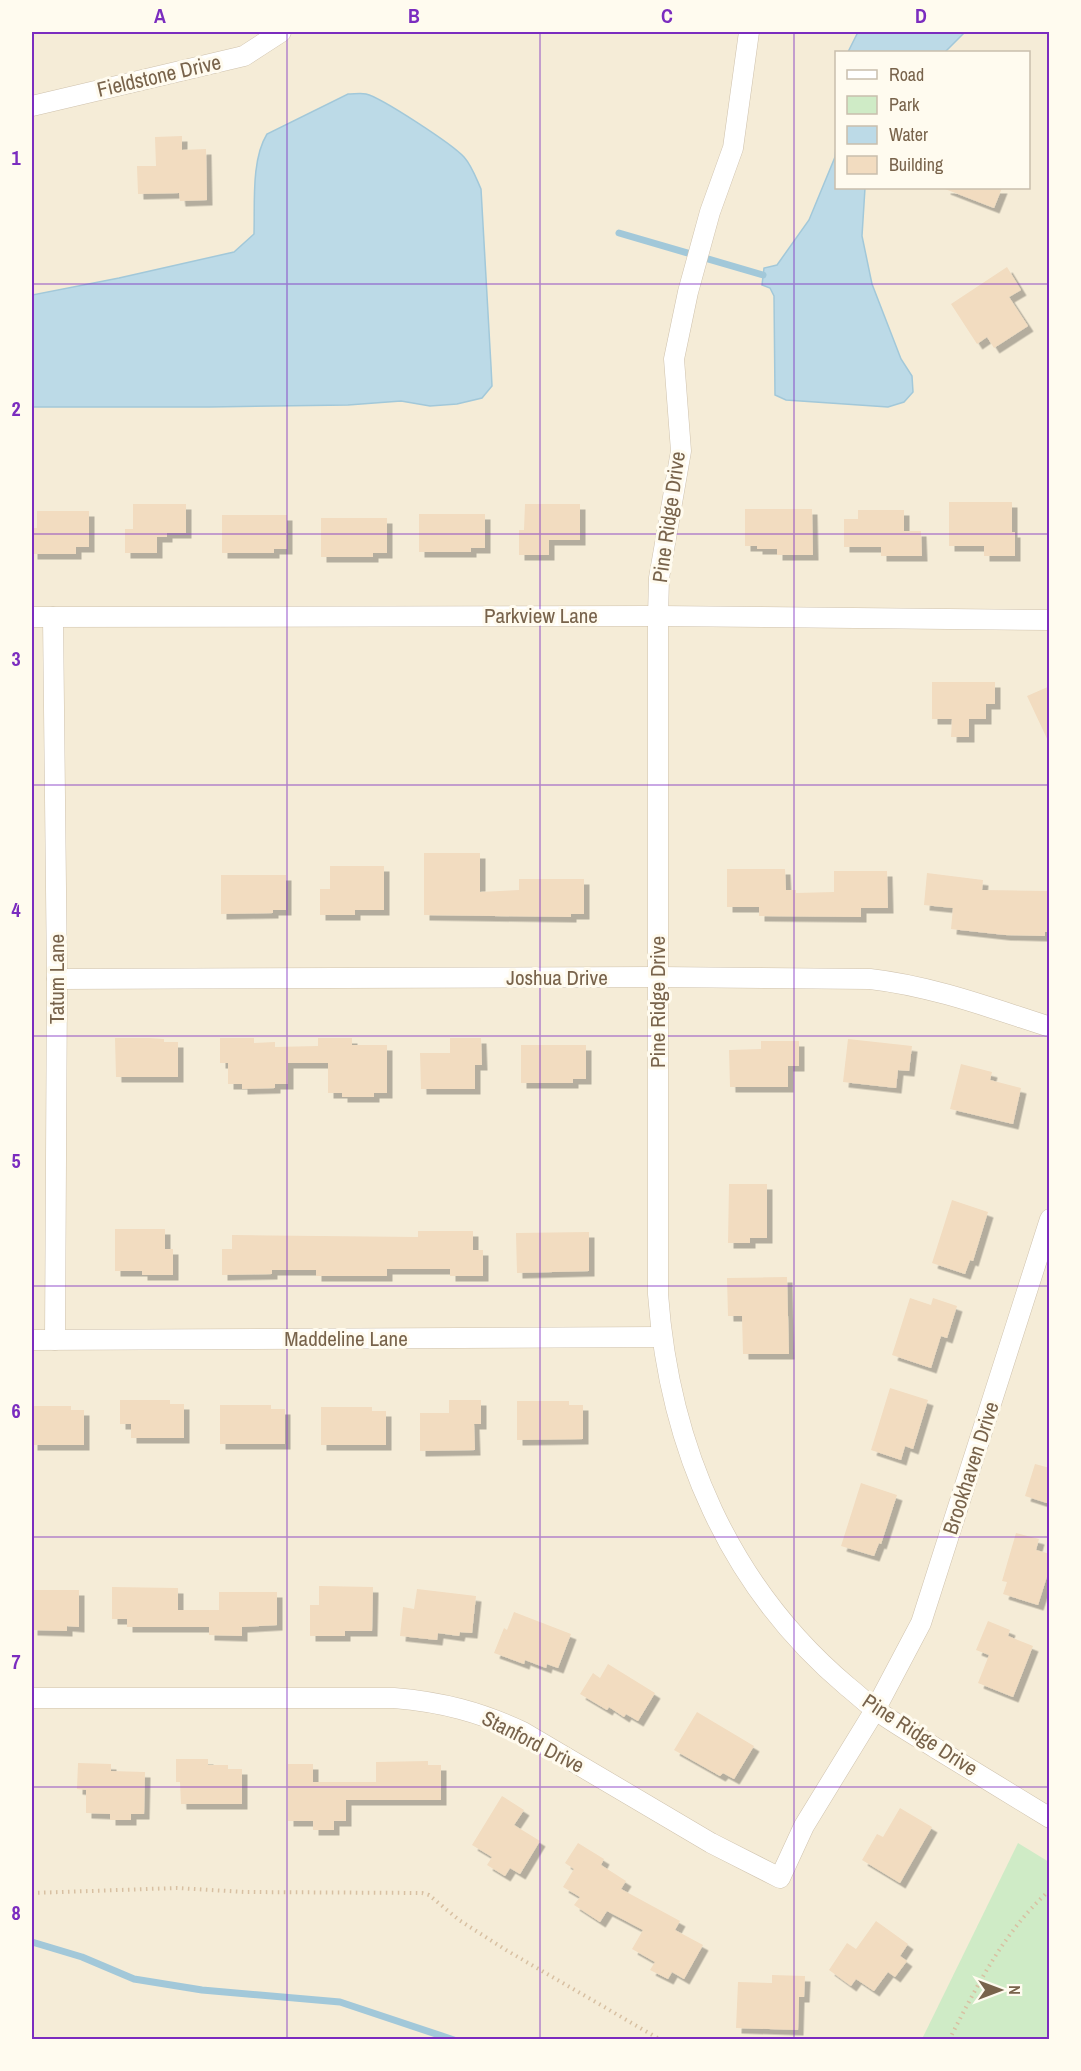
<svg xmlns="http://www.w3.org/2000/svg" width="1081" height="2071" font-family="'Archivo Narrow',sans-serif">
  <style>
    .residential { fill: #f5ecd7; fill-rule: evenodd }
    .green { fill: #cfebc6 }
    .water { fill: #bcdae7; stroke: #a2c8d9; stroke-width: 1.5 }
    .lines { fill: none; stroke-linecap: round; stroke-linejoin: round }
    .stream { stroke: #a2c8d9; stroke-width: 7 }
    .building { fill: #f2dcc0; filter: url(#shadow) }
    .street-casing { stroke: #cfc2ad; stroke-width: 21 }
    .path { stroke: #d8c0a2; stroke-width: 4; stroke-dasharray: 1.5 4.5; stroke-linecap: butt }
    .street { stroke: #fff; stroke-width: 20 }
    .grid { fill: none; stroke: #7b2cbf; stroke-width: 1.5; stroke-opacity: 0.55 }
    .labels { text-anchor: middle; stroke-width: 6; stroke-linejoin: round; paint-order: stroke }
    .street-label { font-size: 21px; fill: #78634b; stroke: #fffbef }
    .neatline { fill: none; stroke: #7b2cbf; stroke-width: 2 }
    .grid-label { font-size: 20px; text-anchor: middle; font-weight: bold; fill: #7b2cbf }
  </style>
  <defs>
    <filter id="shadow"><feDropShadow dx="5.5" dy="5.5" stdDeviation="0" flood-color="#0004"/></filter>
  </defs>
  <rect width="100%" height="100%" fill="#fdf8e9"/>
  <path class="residential" d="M 32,32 L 1049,32 L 1049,2039 L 32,2040 ZM 836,52 L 1028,52 L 1028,188 L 836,188 Z"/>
  <path class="green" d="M 1018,1843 L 1049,1862 L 1049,2039 L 922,2039 Z"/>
  <g class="water">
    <path d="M 858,32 L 965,32 L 945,52 L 848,52 Z"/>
    <path d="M 348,94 C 354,94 361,93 366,94 C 382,98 452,144 464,157 C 472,166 476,178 481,189 L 491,366 L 492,386 L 482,398 L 457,404 L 430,406 L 401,401 L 348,405 L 209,407 L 32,407 L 32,295 L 119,278 L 234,252 L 254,234 C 255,204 251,160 267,134 Z"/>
    <path d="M 836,146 L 836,188 L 865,188 L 862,236 L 872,284 L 901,359 L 912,376 L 913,392 L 904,402 L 888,407 L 786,400 L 775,395 L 774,296 L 770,288 L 762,285 L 764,268 L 777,265 L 809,220 L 835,157 Z"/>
  </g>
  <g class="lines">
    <g class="stream">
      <path d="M 619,233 L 763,275"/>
      <path d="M 32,1942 L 82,1957 L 134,1979 L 202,1990 L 340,2002 L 454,2040"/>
    </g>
  </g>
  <g class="building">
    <path d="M 182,136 L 182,150 L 206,149 L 207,200 L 180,201 L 179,193 L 138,194 L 137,166 L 156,166 L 155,137 Z"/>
    <path d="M 945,189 L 945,188 L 1002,188 L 994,208 Z"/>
    <path d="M 1007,267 L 1021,290 L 1009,297 L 1028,326 L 994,348 L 987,337 L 977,344 L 951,304 Z"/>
    <path d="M 949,502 L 1012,502 L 1012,532 L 1015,532 L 1015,556 L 984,556 L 984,546 L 949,546 Z"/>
    <path d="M 133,504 L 186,504 L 186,533 L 167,533 L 167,537 L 157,537 L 157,553 L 125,553 L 125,529 L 133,529 Z"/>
    <path d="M 525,504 L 580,504 L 580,540 L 549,540 L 549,555 L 519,555 L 519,530 L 524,530 Z"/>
    <path d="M 745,509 L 812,509 L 813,555 L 777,555 L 777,549 L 757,549 L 757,546 L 745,546 Z"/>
    <path d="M 858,510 L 904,510 L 904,531 L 921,531 L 922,556 L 881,556 L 881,547 L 844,547 L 844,519 L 858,519 Z"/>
    <path d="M 37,511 L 89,511 L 89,547 L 76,547 L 76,554 L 32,554 L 32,528 L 37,528 Z"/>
    <path d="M 419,514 L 485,514 L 485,548 L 471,548 L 471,552 L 419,552 Z"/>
    <path d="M 222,515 L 287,515 L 287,549 L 274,549 L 274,553 L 222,553 Z"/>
    <path d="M 321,518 L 387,518 L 387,553 L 373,553 L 373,557 L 321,557 Z"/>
    <path d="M 932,682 L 995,682 L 995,704 L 986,704 L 986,719 L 969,719 L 969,737 L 951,737 L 952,719 L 932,719 Z"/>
    <path d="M 1050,686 L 1050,745 L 1027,696 Z"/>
    <path d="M 424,853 L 480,853 L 480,892 L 519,890 L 519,879 L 584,879 L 584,914 L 571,914 L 571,917 L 424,915 Z"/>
    <path d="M 330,866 L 384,866 L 384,910 L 355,910 L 355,915 L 320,915 L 320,889 L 330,889 Z"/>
    <path d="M 727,869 L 785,869 L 786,890 L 796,890 L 796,893 L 834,892 L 834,871 L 887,871 L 888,908 L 861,908 L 861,917 L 759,916 L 759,907 L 727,907 Z"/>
    <path d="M 927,873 L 983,880 L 982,890 L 1050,891 L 1050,932 L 1045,932 L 1045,936 L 1005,935 L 951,929 L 953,908 L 924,905 Z"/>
    <path d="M 221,875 L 286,875 L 286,910 L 273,910 L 273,913 L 221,914 Z"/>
    <path d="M 115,1038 L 149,1038 L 164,1039 L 164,1042 L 178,1042 L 178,1077 L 116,1077 Z"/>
    <path d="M 220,1038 L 254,1038 L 254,1043 L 275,1042 L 275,1047 L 318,1046 L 318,1038 L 352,1038 L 352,1045 L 387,1045 L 387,1093 L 374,1093 L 374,1097 L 342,1097 L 342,1093 L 328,1093 L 328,1063 L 288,1063 L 288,1084 L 275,1084 L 275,1088 L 242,1089 L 242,1084 L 228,1084 L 228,1063 L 220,1063 Z"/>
    <path d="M 450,1038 L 481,1038 L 482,1065 L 475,1065 L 475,1089 L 421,1089 L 420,1053 L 450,1053 Z"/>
    <path d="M 848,1039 L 912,1046 L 909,1071 L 898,1070 L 896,1088 L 843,1082 Z"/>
    <path d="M 761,1041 L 799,1041 L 799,1066 L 788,1066 L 788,1087 L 730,1087 L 729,1050 L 761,1049 Z"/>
    <path d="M 521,1045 L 586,1045 L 586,1079 L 573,1079 L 573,1083 L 521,1083 Z"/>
    <path d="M 961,1064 L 992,1072 L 990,1080 L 1021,1088 L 1013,1124 L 950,1109 Z"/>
    <path d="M 729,1184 L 767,1184 L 767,1238 L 750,1238 L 750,1243 L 728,1243 Z"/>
    <path d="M 952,1200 L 988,1212 L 973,1261 L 970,1260 L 965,1274 L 932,1263 Z"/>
    <path d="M 115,1229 L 165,1229 L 165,1249 L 173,1249 L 173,1275 L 142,1275 L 142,1271 L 115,1271 Z"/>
    <path d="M 418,1231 L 473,1231 L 473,1250 L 483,1250 L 483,1276 L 450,1276 L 450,1269 L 387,1269 L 387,1276 L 316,1276 L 316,1270 L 272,1270 L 272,1274 L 222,1275 L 222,1249 L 232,1249 L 232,1235 L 418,1237 Z"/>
    <path d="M 589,1232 L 589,1271 L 517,1273 L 516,1233 Z"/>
    <path d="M 787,1277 L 789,1354 L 743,1354 L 742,1316 L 728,1316 L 727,1278 Z"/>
    <path d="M 910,1298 L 931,1305 L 933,1298 L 957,1306 L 947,1338 L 941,1336 L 931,1368 L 892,1355 Z"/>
    <path d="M 890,1388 L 928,1400 L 913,1449 L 905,1446 L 901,1460 L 871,1450 Z"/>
    <path d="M 120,1400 L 170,1400 L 170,1404 L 184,1404 L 184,1438 L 131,1438 L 131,1424 L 120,1424 Z"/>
    <path d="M 449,1400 L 481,1400 L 481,1424 L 474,1424 L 475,1450 L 420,1451 L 420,1413 L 449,1413 Z"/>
    <path d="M 517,1401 L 569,1401 L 569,1405 L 583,1405 L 583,1439 L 517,1440 Z"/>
    <path d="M 220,1405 L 271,1405 L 271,1409 L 285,1409 L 285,1444 L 220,1444 Z"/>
    <path d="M 32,1406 L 71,1406 L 71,1410 L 84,1410 L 84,1445 L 32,1445 Z"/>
    <path d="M 321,1407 L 372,1407 L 372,1411 L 386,1411 L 386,1445 L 321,1445 Z"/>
    <path d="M 1035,1464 L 1050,1468 L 1050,1504 L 1025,1496 Z"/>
    <path d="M 861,1483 L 897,1495 L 881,1544 L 879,1543 L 874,1556 L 841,1546 Z"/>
    <path d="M 1016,1533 L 1039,1539 L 1036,1550 L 1050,1554 L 1050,1567 L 1038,1605 L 1003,1594 L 1007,1582 L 1002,1581 Z"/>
    <path d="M 319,1586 L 373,1587 L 372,1631 L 345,1631 L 345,1636 L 310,1636 L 310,1605 L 319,1605 Z"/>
    <path d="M 112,1587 L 178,1588 L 178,1610 L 219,1610 L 219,1592 L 277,1592 L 277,1625 L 242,1627 L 242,1636 L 209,1635 L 209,1627 L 127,1627 L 127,1619 L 112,1619 Z"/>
    <path d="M 417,1589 L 476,1596 L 472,1633 L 460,1632 L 459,1636 L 438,1633 L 437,1640 L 400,1636 L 403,1607 L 414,1609 Z"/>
    <path d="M 32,1590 L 79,1590 L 79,1627 L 67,1626 L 67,1631 L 32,1630 Z"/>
    <path d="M 514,1612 L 571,1634 L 558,1668 L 547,1664 L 546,1668 L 525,1660 L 524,1664 L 494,1653 L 504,1628 L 507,1630 Z"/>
    <path d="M 988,1621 L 1010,1630 L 1008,1636 L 1033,1646 L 1013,1697 L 978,1683 L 989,1655 L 976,1650 Z"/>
    <path d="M 608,1664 L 655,1693 L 638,1721 L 626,1714 L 624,1717 L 609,1707 L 607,1710 L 580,1694 L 593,1673 L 600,1678 Z"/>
    <path d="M 697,1712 L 754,1746 L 734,1779 L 723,1773 L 720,1776 L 674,1750 Z"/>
    <path d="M 176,1759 L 208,1759 L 208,1765 L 228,1765 L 228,1769 L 242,1769 L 242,1804 L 181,1804 L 180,1782 L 176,1782 Z"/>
    <path d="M 428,1761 L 428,1765 L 441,1765 L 441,1800 L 346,1800 L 346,1821 L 334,1821 L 334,1830 L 313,1830 L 313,1821 L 288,1821 L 288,1764 L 313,1764 L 313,1782 L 376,1782 L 376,1762 Z"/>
    <path d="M 78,1763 L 111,1764 L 111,1771 L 145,1772 L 144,1814 L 131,1814 L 131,1820 L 110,1820 L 110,1814 L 86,1813 L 86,1790 L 77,1789 Z"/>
    <path d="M 502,1796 L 524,1810 L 514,1825 L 540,1841 L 520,1874 L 510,1868 L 505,1876 L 487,1865 L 492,1857 L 472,1845 Z"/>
    <path d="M 900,1808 L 932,1827 L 900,1883 L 862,1860 L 877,1834 L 883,1837 Z"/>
    <path d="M 578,1843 L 604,1859 L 601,1865 L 626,1881 L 621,1889 L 680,1921 L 675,1930 L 703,1945 L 684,1979 L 672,1972 L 668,1979 L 650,1970 L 655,1962 L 632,1949 L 643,1930 L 607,1911 L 600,1922 L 574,1905 L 580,1897 L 563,1887 L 574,1869 L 565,1863 Z"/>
    <path d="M 876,1921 L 908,1944 L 900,1956 L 907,1961 L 895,1977 L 888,1972 L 874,1991 L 856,1979 L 851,1986 L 829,1970 L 847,1943 L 856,1949 Z"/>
    <path d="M 772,1975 L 805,1976 L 804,1997 L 799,1997 L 798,2030 L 736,2028 L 738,1982 L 772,1983 Z"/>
  </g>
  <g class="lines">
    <defs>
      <g id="street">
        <path d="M 749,32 L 733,148 L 710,212 L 688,292 L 674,359 L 681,451 L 659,578 L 658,616 L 658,1294 C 669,1447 729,1587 848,1687 C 857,1694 866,1703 876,1710 C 895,1724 917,1736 937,1749 C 975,1772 1012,1795 1050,1818"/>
        <path d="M 32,106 L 244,56 L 281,32"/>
        <path d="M 32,617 L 658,616 L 1050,620"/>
        <path d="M 53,617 L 57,979 L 55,1340"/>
        <path d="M 57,979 L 658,977 L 870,979 C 932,986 991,1008 1050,1027"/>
        <path d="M 32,1340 L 661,1337"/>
        <path d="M 32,1698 L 394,1698 C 442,1702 480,1712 523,1732 L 711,1843 L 780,1878 L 804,1826 L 875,1710 L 921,1623 L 1050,1219"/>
      </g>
    </defs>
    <use href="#street" class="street-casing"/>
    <g class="path">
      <path d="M 32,1893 L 177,1888 L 245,1892 L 422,1893 L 429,1895 L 459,1920 L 506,1950 L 661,2040"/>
      <path d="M 949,2040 C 977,1986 1004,1931 1050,1890"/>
    </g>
    <use href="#street" class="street"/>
  </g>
  <path class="grid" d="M 287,32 L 287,2040M 540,32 L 540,2040M 794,32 L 794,2040M 32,284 L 1050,284M 32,534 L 1050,534M 32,785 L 1050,785M 32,1036 L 1050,1036M 32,1286 L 1050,1286M 32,1537 L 1050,1537M 32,1787 L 1050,1787"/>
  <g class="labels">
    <g class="street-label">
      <text transform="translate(159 76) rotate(-13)" y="7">Fieldstone Drive</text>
      <text transform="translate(669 517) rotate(-82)" y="7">Pine Ridge Drive</text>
      <text x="541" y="623">Parkview Lane</text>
      <text x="557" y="985">Joshua Drive</text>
      <text transform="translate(57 979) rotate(-90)" y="7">Tatum Lane</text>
      <text transform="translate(658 1002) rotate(-90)" y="7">Pine Ridge Drive</text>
      <text x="346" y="1346">Maddeline Lane</text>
      <text transform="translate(971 1468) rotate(-72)" y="7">Brookhaven Drive</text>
      <text transform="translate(920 1735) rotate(33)" y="7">Pine Ridge Drive</text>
      <text transform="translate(533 1742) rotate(27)" y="7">Stanford Drive</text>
    </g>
  </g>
  <rect width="1081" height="2071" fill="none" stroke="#fffbef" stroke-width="66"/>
  <rect x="835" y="51" width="195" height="138" fill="#fffbef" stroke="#c9bead" stroke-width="1.5"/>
  <rect x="847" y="70" width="30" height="9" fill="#ffffff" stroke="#c9bead" stroke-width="1.5"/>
  <text x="889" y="81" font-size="18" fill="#78634b">Road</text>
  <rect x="847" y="96" width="30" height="18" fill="#cfebc6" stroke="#c9bead" stroke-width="1.5"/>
  <text x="889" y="111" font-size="18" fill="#78634b">Park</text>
  <rect x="847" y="126" width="30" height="18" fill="#bcdae7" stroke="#c9bead" stroke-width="1.5"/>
  <text x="889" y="141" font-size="18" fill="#78634b">Water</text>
  <rect x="847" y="156" width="30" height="18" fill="#f2dcc0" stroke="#c9bead" stroke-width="1.5"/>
  <text x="889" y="171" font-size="18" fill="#78634b">Building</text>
  <g transform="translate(1000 1990) rotate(90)" stroke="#fffbef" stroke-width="4.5" paint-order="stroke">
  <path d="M0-4.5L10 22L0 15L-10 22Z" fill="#78634b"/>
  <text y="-9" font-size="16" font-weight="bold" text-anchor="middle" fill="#78634b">N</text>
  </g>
  <rect x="33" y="33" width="1015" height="2005" class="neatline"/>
  <g class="grid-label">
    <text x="160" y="23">A</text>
    <text x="414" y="23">B</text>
    <text x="667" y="23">C</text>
    <text x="921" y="23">D</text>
    <text x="16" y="165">1</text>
    <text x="16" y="416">2</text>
    <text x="16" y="666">3</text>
    <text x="16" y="917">4</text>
    <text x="16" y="1168">5</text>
    <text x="16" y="1418">6</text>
    <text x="16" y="1669">7</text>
    <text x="16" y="1920">8</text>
  </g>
</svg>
